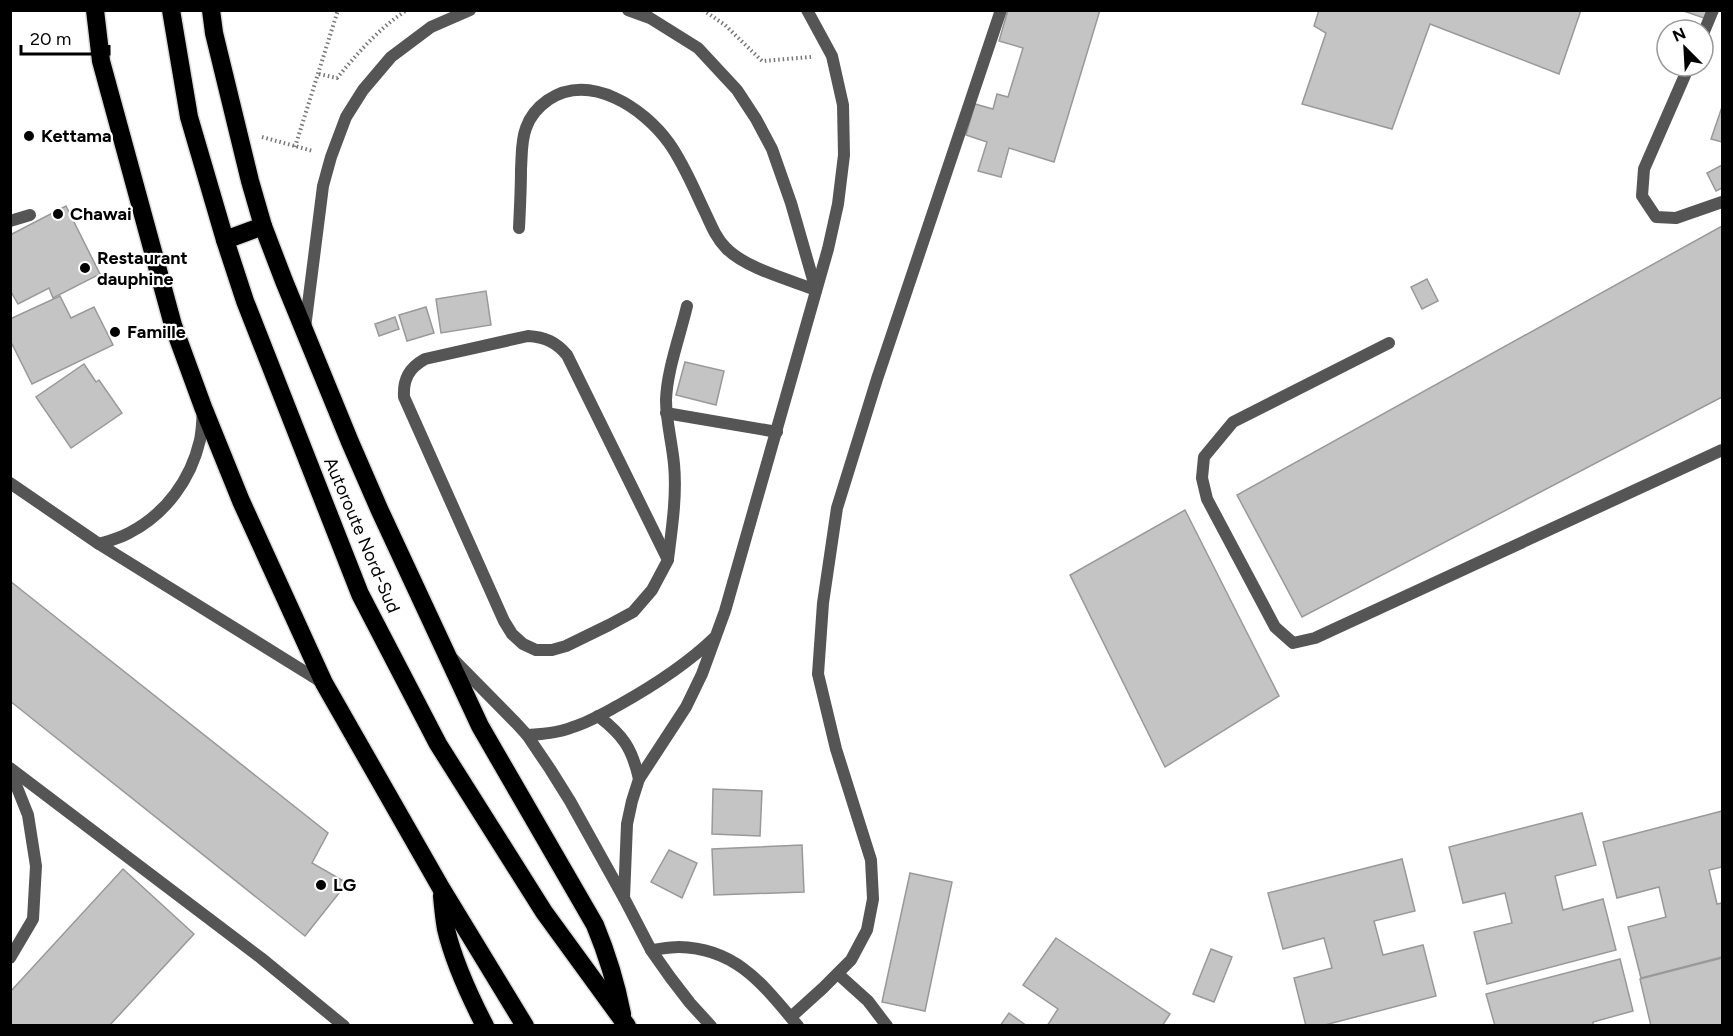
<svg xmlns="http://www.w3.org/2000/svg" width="1733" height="1036" font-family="Figtree,sans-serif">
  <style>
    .building { fill: #c4c4c4; stroke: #999; stroke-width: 1.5 }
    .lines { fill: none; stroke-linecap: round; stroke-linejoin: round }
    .motorway-casing { stroke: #dbdbdb; stroke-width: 21 }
    .path { stroke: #777; stroke-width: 4; stroke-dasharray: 1.5 3; stroke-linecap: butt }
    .service { stroke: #555; stroke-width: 12 }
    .minor { stroke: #555; stroke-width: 12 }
    .tertiary { stroke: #555; stroke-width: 12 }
    .motorway { stroke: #000; stroke-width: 18 }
    .poi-dot { fill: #000; stroke: #fff; stroke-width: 2 }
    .labels { text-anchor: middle; stroke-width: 4.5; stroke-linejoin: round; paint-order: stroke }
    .poi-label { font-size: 18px; font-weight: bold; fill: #000; stroke: #fff; text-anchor: start }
    .street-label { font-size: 18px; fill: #000; stroke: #fff }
  </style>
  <rect width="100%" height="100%" fill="#fff"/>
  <g class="building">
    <path d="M 1008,10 L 1100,10 L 1054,162 L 1009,148 L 1001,177 L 978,171 L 987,142 L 966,135 L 975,104 L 993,109 L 997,94 L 1008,97 L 1023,48 L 999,41 Z"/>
    <path d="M 1319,10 L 1581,10 L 1559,74 L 1430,24 L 1392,129 L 1302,104 L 1326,33 L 1314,26 Z"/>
    <path d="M 1681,10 L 1707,10 L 1704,18 Z"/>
    <path d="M 1722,107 L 1722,142 L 1711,139 Z"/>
    <path d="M 1722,165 L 1722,188 L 1716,191 L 1707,173 Z"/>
    <path d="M 66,206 L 100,274 L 53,298 L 49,288 L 18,304 L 10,290 L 10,235 Z"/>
    <path d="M 1722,226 L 1722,397 L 1302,617 L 1237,495 Z"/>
    <path d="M 1427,279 L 1438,301 L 1422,309 L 1411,287 Z"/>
    <path d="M 486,291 L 491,325 L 441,333 L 436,299 Z"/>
    <path d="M 60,296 L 71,318 L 94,307 L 113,345 L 32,384 L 10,340 L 10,319 Z"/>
    <path d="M 426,307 L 434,333 L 407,341 L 399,315 Z"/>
    <path d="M 395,317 L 399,329 L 379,336 L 375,324 Z"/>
    <path d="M 685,362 L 724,371 L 716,405 L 676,395 Z"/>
    <path d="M 84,364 L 96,382 L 99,380 L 122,413 L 71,448 L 36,397 Z"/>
    <path d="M 1185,510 L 1279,696 L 1165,767 L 1070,575 Z"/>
    <path d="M 10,581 L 328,833 L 312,863 L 347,883 L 305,936 L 10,701 Z"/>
    <path d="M 713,789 L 762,791 L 760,836 L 712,834 Z"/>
    <path d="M 1722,811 L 1722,867 L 1709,870 L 1717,904 L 1722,903 L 1722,957 L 1641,978 L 1628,927 L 1666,917 L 1659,887 L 1617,898 L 1603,842 Z"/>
    <path d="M 1582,813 L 1596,865 L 1555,876 L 1563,910 L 1603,899 L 1616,950 L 1487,984 L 1474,932 L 1512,923 L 1505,893 L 1463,903 L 1449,847 Z"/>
    <path d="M 802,845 L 804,892 L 714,895 L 712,849 Z"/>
    <path d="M 669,850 L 697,863 L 682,898 L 651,882 Z"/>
    <path d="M 1402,859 L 1415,911 L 1374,921 L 1383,955 L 1423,945 L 1436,996 L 1321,1026 L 1306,1026 L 1294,978 L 1332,968 L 1324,938 L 1283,949 L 1268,893 Z"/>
    <path d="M 123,869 L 194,934 L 109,1026 L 10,1026 L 10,992 Z"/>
    <path d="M 910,873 L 952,882 L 925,1011 L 882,1002 Z"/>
    <path d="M 1056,938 L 1170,1014 L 1162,1026 L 1047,1026 L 1058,1009 L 1023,985 Z"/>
    <path d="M 1211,949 L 1232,957 L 1214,1002 L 1193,994 Z"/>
    <path d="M 1722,958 L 1722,1026 L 1651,1026 L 1640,979 Z"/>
    <path d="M 1620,959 L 1633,1011 L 1593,1022 L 1593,1026 L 1495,1026 L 1486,994 Z"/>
    <path d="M 1009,1013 L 1027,1026 L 1000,1026 Z"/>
  </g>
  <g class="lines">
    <defs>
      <g id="motorway">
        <path d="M 95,10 L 101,61 L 173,325 L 203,407 L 241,501 L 324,683 L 441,888 L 525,1026"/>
        <path d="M 171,10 L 189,117 L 225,240 L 245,301 L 360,594 L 438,744 L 544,912 L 627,1026"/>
        <path d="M 211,10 L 214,33 L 250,181 L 263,226 L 284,281 L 350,442 L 380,511 L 480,726 L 595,925 C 607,954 616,983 622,1014"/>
        <path d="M 225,240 L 263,226"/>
        <path d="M 442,896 C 443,907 444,918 446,929 C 454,963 469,995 485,1026"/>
      </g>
    </defs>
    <use href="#motorway" class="motorway-casing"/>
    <g class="path">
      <path d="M 703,10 L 725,25 L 762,61 L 811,57"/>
      <path d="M 319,74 L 337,78 C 358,53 379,28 407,10"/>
      <path d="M 262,137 L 313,151"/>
      <path d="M 295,147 L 338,10"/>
    </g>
    <g class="service">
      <path d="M 628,10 L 650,18 L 698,48 L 737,90 L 756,119 L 772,149 L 791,203 L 816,290"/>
      <path d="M 1703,34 L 1713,10"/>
      <path d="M 1689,66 L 1644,169 L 1642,196 L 1656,217 L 1676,218 L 1722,202"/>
      <path d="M 519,228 C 520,208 521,188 521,169 C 522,155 521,141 526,128 C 530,116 538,107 548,100 C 590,72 644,108 669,143 C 684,164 694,189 705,212 C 711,225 716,238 726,248 C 745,268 790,280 816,290"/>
      <path d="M 305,328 L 323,186 L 331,157 L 346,117 L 363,90 L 391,57 L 431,27 L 470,10"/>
      <path d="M 528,336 C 545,337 556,342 567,355 L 668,560 L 652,590 L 633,612 L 609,625 L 566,646 L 552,650 L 536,650 L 523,644 L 512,634 L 504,621 L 404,397 C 403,379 409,368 425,359 Z"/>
      <path d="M 1389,343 L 1233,422 L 1204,457 L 1202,478 L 1207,499 L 1275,627 L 1293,643 L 1315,638 L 1722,450"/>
      <path d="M 666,413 L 777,432"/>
      <path d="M 668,559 C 672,528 677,495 674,464 C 672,442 666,421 666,400 C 667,370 680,336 687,306"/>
      <path d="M 838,974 L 868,1001 L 887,1026"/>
    </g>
    <g class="minor">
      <path d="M 10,221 L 30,215"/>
      <path d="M 453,659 L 516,723 L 527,735 L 550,769 L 570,801 L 624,898 L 651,950 L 670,977 L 690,1003 L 711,1026"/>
      <path d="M 598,716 C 623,735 632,748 639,779"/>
      <path d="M 527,735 C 542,734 558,733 573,727 C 589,722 604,713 619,705 C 653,686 686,665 714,638"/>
      <path d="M 10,768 L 261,958 L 344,1026"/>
      <path d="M 10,770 L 28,815 L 36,866 L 33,919 L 10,958"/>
      <path d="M 624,898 L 627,824 L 632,801 L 639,779 L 686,707 L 702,674 L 725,611 L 828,249 L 838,204 L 844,155 L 843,105 L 832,56 L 807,10"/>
      <path d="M 651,950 C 660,949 670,947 679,947 C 737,948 764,986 798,1026"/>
      <path d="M 791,1017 L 823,988 L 851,960 L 867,930 L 873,899 L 871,860 L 836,749 L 818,674 L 823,603 L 837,508 L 877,379 L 1001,10"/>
    </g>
    <g class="tertiary">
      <path d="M 10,483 L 99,544 L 323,683"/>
      <path d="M 99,544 C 109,541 120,538 129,533 C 166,514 191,479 200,440 C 202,431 202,421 203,412"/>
    </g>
    <use href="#motorway" class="motorway"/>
  </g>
  <g class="poi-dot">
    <circle cx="29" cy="136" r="6"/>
    <circle cx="58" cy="214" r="6"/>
    <circle cx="85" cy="268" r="6"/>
    <circle cx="115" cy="332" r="6"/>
    <circle cx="321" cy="885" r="6"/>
  </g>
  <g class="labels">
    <g class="poi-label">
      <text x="41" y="142">Kettama</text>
      <text x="70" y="220">Chawai</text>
      <text x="97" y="264">Restaurant<tspan x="97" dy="21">dauphine</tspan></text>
      <text x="127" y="338">Famille</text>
      <text x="333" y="891">LG</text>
    </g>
    <g class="street-label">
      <text transform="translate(362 535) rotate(67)" y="6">Autoroute Nord-Sud</text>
    </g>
  </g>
  <rect width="1733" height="1036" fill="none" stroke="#000000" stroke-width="24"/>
  <g transform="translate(1685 48) rotate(336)"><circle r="28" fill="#ffffff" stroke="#999999" stroke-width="1.5"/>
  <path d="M0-4.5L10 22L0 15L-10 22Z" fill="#000000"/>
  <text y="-9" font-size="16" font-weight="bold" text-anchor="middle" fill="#000000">N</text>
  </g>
  <path d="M21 45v9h88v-9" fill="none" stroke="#000000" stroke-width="3"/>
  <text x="30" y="45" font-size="18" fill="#000000" stroke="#ffffff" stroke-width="4.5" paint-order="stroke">20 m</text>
</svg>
